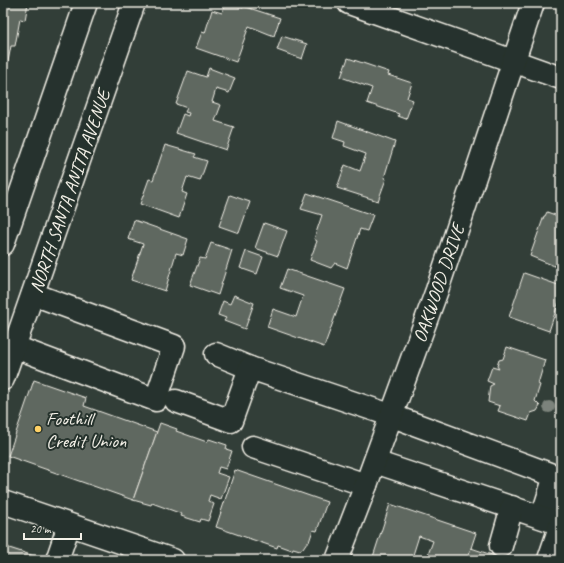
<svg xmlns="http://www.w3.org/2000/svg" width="564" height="563" font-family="Caveat,sans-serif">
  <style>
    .built { fill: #404b44 }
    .building { fill: #5f6861; stroke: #f4f1e8 }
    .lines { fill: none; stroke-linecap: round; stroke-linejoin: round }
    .minor-casing { stroke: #f4f1e8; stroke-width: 25 }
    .major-casing { stroke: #f4f1e8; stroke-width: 25 }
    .minor { stroke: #26332d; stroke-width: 22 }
    .major { stroke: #26332d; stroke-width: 22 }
    .tree { fill: #7c837b }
    .poi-dot { fill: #ffd166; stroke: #26332d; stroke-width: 1.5 }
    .labels { text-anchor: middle; stroke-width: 4; stroke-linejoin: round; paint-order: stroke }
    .street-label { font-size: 19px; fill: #f4f1e8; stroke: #26332d }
    .poi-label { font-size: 19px; fill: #f4f1e8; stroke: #26332d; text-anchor: start }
  </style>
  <rect width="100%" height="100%" fill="#323e38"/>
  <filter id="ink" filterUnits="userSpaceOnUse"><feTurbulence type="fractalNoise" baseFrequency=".025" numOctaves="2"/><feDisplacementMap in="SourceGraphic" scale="8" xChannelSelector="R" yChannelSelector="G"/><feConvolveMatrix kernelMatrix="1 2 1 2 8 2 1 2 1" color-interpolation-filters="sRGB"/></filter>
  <g filter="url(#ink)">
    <path class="built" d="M 3,544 L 49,560 L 3,560 Z"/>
    <g class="building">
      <path d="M 3,3 L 28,3 L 25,20 L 20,19 L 15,46 L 11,46 L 3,87 Z"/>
      <path d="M 225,3 L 243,8 L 243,6 L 280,18 L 274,36 L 249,26 L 236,62 L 196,48 L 202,32 L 205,33 L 212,10 L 222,13 Z"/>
      <path d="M 282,36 L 307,44 L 302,59 L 277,50 Z"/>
      <path d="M 348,58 L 389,72 L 388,75 L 412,83 L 407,98 L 413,100 L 406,119 L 398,116 L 399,114 L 367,103 L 372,88 L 341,77 Z"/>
      <path d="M 209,68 L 235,78 L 229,93 L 216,89 L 212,102 L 221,105 L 215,121 L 234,127 L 226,150 L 176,133 L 183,114 L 188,116 L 189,113 L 185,112 L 187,108 L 176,104 L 188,71 L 206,77 Z"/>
      <path d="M 338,121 L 395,142 L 384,178 L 386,179 L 378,201 L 337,188 L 345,165 L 360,171 L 366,154 L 344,146 L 345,142 L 333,138 Z"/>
      <path d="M 165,145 L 196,154 L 194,157 L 207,161 L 200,181 L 187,177 L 182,192 L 187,194 L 179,218 L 140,204 L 149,179 L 153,180 Z"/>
      <path d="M 307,193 L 373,215 L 367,231 L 360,229 L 347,268 L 335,263 L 331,268 L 310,260 L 317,241 L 314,239 L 322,215 L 301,209 Z"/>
      <path d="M 230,195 L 250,202 L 239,233 L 219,226 Z"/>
      <path d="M 561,207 L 561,266 L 558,265 L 557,267 L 530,256 L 544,216 L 545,216 L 547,212 L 558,216 Z"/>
      <path d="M 134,220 L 188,239 L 183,255 L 176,253 L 165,291 L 131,280 L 143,244 L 128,239 Z"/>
      <path d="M 264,223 L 287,231 L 278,256 L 255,248 Z"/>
      <path d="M 211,243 L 232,250 L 218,295 L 190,285 L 200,258 L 205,259 Z"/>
      <path d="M 246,251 L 263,257 L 257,274 L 240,268 Z"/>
      <path d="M 287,269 L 345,289 L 324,347 L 267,327 L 273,309 L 296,317 L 303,296 L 280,288 Z"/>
      <path d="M 524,273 L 561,286 L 561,295 L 549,331 L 509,317 Z"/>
      <path d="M 234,295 L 254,303 L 245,329 L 224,321 L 226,318 L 218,315 L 223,301 L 230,304 Z"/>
      <path d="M 507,347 L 545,360 L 538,384 L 540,385 L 535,401 L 540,406 L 537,411 L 531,413 L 528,421 L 498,411 L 500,406 L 488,402 L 490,386 L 494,384 L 487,381 L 492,367 L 499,369 L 497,366 L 499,360 L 503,359 Z"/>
      <path d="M 34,380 L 86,398 L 84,406 L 157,432 L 133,500 L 8,456 Z"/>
      <path d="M 160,423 L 177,429 L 176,431 L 207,442 L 209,439 L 227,445 L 226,449 L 232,451 L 226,469 L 219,467 L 217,473 L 229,477 L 221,499 L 210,495 L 208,501 L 214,504 L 208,521 L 201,519 L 200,522 L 181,516 L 182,514 L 152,503 L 151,505 L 133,500 Z"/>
      <path d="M 235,470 L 327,502 L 317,531 L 313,530 L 309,542 L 307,542 L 303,548 L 300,550 L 293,548 L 292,550 L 278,545 L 277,548 L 216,527 Z"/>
      <path d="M 390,504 L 476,533 L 467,560 L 426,560 L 433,541 L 419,536 L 412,558 L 417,560 L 372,560 Z"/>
      <path d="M 3,546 L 40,558 L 39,560 L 3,560 Z"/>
      <path d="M 471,548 L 507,560 L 467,560 Z"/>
    </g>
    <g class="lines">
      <defs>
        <g id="minor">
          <path d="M 349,3 L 561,78"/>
          <path d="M 3,244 L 86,3"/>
          <path d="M 15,347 L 156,400 L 174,346 L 33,294"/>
          <path d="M 216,354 L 250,368"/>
          <path d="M 3,379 L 134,3"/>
          <path d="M 176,401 L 231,421 L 250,368 L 390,415 L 555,476 L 542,517"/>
          <path d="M 253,447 L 366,485"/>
          <path d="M 375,462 L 561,524"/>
          <path d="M 501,546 L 512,507"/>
          <path d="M 549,559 L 561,524"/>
          <path d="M 57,560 L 69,525"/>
          <path d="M 337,560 L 366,485 L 437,290 L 533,3"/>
        </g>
        <path id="major" d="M 3,502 L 173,560"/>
      </defs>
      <use href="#minor" class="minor-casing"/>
      <use href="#major" class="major-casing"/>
      <use href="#minor" class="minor"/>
      <use href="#major" class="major"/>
    </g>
    <circle class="tree" cx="549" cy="407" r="6"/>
  </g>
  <circle class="poi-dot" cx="38" cy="429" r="4"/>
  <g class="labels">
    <g class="street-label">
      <text transform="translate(69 191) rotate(-71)" y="7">NORTH SANTA ANITA AVENUE</text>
      <text transform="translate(438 283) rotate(-71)" y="7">OAKWOOD DRIVE</text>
    </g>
    <g class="poi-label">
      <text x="46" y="425">Foothill<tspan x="46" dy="22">Credit Union</tspan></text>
    </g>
  </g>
  <rect width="564" height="563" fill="none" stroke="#26332d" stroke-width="16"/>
  <rect x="8" y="8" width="548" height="547" fill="none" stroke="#f4f1e8" stroke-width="1.5" filter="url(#ink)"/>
  <path d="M24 533v6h57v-6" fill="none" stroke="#f4f1e8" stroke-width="2"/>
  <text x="30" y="533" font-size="12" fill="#f4f1e8" stroke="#26332d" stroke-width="3" paint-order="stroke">20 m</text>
</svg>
